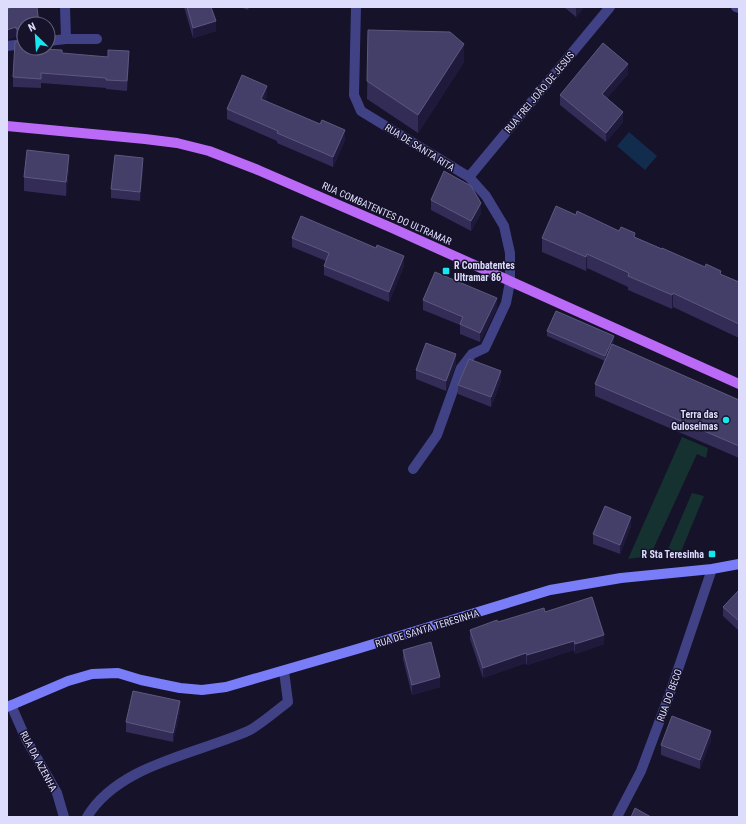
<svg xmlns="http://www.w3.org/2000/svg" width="746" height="824" font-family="'Roboto Condensed',sans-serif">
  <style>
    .green { fill: #163230 }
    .water { fill: #122c4d }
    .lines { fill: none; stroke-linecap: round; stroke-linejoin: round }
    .service { stroke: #404285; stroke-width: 10 }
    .minor { stroke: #404285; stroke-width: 10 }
    .secondary { stroke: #797df7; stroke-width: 10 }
    .primary { stroke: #ba6af6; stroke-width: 10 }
    .wall { fill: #322c56 }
    .shaded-wall { fill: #1f1a3c }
    .building { fill: #443f68; stroke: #5c587f }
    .poi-dot { fill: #15e7f0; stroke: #151229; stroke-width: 1.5 }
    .labels { text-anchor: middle; stroke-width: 3; stroke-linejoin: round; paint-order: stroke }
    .street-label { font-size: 10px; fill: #dedcfd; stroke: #151229 }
    .poi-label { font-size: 10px; font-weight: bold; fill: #dedcfd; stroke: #151229; text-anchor: end }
  </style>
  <rect width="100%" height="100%" fill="#151229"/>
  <g class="green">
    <path d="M 682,437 L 708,448 L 706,458 L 697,454 L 650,556 L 628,559 Z"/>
    <path d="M 692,493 L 704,496 L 680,554 L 665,556 Z"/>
  </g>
  <path class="water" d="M 629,132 L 657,156 L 645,170 L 617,146 Z"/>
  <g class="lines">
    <path class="service" d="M 87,817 C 118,765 196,754 248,731 C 259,726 277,710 288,702 L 284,671"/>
    <g class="minor">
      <path d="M 65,7 L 66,39"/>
      <path d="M 356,7 L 354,95 L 361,111 L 469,177 L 486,196 L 504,226 L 510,253 L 510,282 L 506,303 L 485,348 L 472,354 L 461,368 L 437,435 L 413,469"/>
      <path d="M 736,7 L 739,8"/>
      <path d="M 48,41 L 66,39 L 97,39"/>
      <path d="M 7,46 L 24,44"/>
      <path d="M 469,177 L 610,7"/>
      <path d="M 11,705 L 26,739 L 57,793 L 64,817"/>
      <path d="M 617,817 L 641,771 L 670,693 L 712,569"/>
    </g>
    <path class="secondary" d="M 7,707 L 68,681 L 92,674 L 118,673 L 141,680 L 180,688 L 202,690 L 226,687 L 357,649 L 550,590 L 621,578 L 712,569 L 739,564"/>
    <path class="primary" d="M 7,126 L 145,139 L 177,143 L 209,151 L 258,170 L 392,228 L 739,384"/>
  </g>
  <g class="wall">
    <path d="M 184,7 L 211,7 L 216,31 L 193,38 Z"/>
    <path d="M 240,7 L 249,7 L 248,10 Z"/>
    <path d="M 564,7 L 584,7 L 576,17 Z"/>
    <path d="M 7,9 L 24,24 L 24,38 L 16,38 L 16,37 Z"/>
    <path d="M 368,30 L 464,62 L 418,133 L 367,99 Z"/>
    <path d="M 44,48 L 44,49 L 62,53 L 129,61 L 127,91 L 106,89 L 106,88 L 41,83 L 41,88 L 13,87 L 13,77 Z"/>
    <path d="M 628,74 L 607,98 L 623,122 L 606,142 L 560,105 L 560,95 Z"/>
    <path d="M 267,96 L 265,100 L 345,140 L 333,167 L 277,143 L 277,141 L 227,119 L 227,109 Z"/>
    <path d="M 143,168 L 140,201 L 111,198 L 111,189 Z"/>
    <path d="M 69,169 L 66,196 L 24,191 L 24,177 Z"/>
    <path d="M 431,200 L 481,213 L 471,231 L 431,210 Z"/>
    <path d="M 576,215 L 619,231 L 635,237 L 662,249 L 739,282 L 739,338 L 673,307 L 672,309 L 628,290 L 628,287 L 587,268 L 586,271 L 542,252 L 542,238 Z"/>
    <path d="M 292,238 L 376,248 L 404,266 L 389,302 L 324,275 L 324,266 L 326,261 L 292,247 Z"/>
    <path d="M 423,300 L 497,308 L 480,342 L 460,334 L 460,325 L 423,310 Z"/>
    <path d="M 547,331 L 614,341 L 612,345 L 739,400 L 739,458 L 595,396 L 595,384 L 605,361 L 547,336 Z"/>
    <path d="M 456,364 L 446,391 L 416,379 L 416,370 Z"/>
    <path d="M 501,381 L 491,407 L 458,394 L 458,385 Z"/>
    <path d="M 631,526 L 620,554 L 593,544 L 593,534 Z"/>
    <path d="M 739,590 L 739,631 L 723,616 L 723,607 Z"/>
    <path d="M 545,612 L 604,644 L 575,654 L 574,650 L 527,665 L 526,663 L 483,678 L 470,639 L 470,630 L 498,622 Z"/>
    <path d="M 403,650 L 440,687 L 412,695 L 403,659 Z"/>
    <path d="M 180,711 L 173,742 L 126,732 L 126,722 Z"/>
    <path d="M 711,740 L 700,769 L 661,755 L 661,745 Z"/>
  </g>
  <g class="shaded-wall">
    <path d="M 576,7 L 584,7 L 576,17 Z"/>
    <path d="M 216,21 L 216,31 L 193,38 L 193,28 Z"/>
    <path d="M 16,27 L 16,37 L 7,40 L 7,30 Z"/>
    <path d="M 464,44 L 464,62 L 418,133 L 418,115 Z"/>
    <path d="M 129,51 L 129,61 L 127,91 L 127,81 Z"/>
    <path d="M 628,64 L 628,74 L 602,104 L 602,94 Z"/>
    <path d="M 267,86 L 267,96 L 261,109 L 261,99 Z"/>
    <path d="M 623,112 L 623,122 L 606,142 L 606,133 Z"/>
    <path d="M 345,130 L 345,140 L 333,167 L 333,157 Z"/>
    <path d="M 69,155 L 69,169 L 66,196 L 66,182 Z"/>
    <path d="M 143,158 L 143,168 L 140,201 L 140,192 Z"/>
    <path d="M 481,203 L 481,213 L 471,231 L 471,221 Z"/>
    <path d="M 587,254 L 587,268 L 586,271 L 586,257 Z"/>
    <path d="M 404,256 L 404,266 L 389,302 L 389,292 Z"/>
    <path d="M 673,293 L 673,307 L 672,309 L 672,295 Z"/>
    <path d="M 497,298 L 497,308 L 480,342 L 480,333 Z"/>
    <path d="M 614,336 L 614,341 L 605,361 L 605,356 Z"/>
    <path d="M 456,354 L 456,364 L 446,391 L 446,381 Z"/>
    <path d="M 501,371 L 501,381 L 491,407 L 491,397 Z"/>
    <path d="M 631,517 L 631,526 L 620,554 L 620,545 Z"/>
    <path d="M 604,635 L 604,644 L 575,654 L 575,644 Z"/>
    <path d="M 574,641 L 574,650 L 527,665 L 527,655 Z"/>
    <path d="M 526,653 L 526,663 L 483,678 L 483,668 Z"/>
    <path d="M 440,677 L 440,687 L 412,695 L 412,685 Z"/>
    <path d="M 180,701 L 180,711 L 173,742 L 173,733 Z"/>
    <path d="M 711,731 L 711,740 L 700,769 L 700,760 Z"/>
  </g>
  <g class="building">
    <path d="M 12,7 L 37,7 L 39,24 L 24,24 L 24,29 L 16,29 L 16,27 L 7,30 L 7,9 Z"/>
    <path d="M 187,7 L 211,7 L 216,21 L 193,28 Z"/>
    <path d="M 368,30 L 450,32 L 464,44 L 418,115 L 367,81 Z"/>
    <path d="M 24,40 L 24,48 L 43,48 L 43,49 L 62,50 L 62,53 L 108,57 L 108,50 L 129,51 L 127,81 L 106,80 L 106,78 L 41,73 L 41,79 L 13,77 L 15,42 Z"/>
    <path d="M 603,43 L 628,64 L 602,94 L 623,112 L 606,133 L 560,95 Z"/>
    <path d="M 242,75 L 267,86 L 261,99 L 320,124 L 322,120 L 345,130 L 333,157 L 277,133 L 278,131 L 227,109 Z"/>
    <path d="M 27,150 L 69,155 L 66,182 L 24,177 Z"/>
    <path d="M 115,155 L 143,158 L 140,192 L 111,189 Z"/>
    <path d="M 444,171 L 471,186 L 481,203 L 471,221 L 431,200 Z"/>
    <path d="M 556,206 L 576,215 L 577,211 L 619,231 L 621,227 L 635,233 L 634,237 L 662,249 L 662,248 L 705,267 L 706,264 L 721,271 L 720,274 L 739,282 L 739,324 L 673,293 L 672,295 L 628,276 L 629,273 L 587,254 L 586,257 L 542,238 Z"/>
    <path d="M 301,216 L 376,248 L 377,245 L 404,256 L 389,292 L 324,266 L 329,253 L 292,238 Z"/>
    <path d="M 435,272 L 497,298 L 480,333 L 460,324 L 463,317 L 423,300 Z"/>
    <path d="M 556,311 L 614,336 L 605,356 L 547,331 Z"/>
    <path d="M 426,343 L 456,354 L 446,381 L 416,370 Z"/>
    <path d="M 612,344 L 739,400 L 739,446 L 595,384 Z"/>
    <path d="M 469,359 L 501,371 L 491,397 L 458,385 Z"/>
    <path d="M 605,506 L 631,517 L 620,545 L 593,534 Z"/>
    <path d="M 739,590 L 739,621 L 723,607 Z"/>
    <path d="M 592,597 L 604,635 L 575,644 L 574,641 L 527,655 L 526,653 L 483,668 L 470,630 L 497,620 L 498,622 L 544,608 L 545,612 Z"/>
    <path d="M 431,642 L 440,677 L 412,685 L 403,650 Z"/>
    <path d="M 133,691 L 180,701 L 173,733 L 126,722 Z"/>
    <path d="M 672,716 L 711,731 L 700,760 L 661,745 Z"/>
    <path d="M 635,808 L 651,817 L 631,817 Z"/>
  </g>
  <g class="poi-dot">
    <rect x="442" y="267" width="8" height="8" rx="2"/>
    <circle cx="726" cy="420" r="4"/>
    <rect x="708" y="550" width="8" height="8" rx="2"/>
  </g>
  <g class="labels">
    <g class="street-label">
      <text transform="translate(539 92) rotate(-50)" y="4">RUA FREI JOÃO DE JESUS</text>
      <text transform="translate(420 147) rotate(32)" y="4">RUA DE SANTA RITA</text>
      <text transform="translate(387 213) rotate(24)" y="4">RUA COMBATENTES DO ULTRAMAR</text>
      <text transform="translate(427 628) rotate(-17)" y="4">RUA DE SANTA TERESINHA</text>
      <text transform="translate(669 695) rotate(-70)" y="4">RUA DO BECO</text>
      <text transform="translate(39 761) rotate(62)" y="4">RUA DA AZENHA</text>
    </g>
    <g class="poi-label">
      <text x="454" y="269" text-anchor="start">R Combatentes<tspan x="454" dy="12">Ultramar 86</tspan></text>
      <text x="718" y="418">Terra das<tspan x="718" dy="12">Guloseimas</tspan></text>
      <text x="704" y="558">R Sta Teresinha</text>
    </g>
  </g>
  <rect width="746" height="824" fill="none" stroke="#dedcfd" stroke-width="16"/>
  <g transform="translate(36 36) rotate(335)"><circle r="19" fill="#151229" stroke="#65637e"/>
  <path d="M0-3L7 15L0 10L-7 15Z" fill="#15e7f0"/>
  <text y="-6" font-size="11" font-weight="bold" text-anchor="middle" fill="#dedcfd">N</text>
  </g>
</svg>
